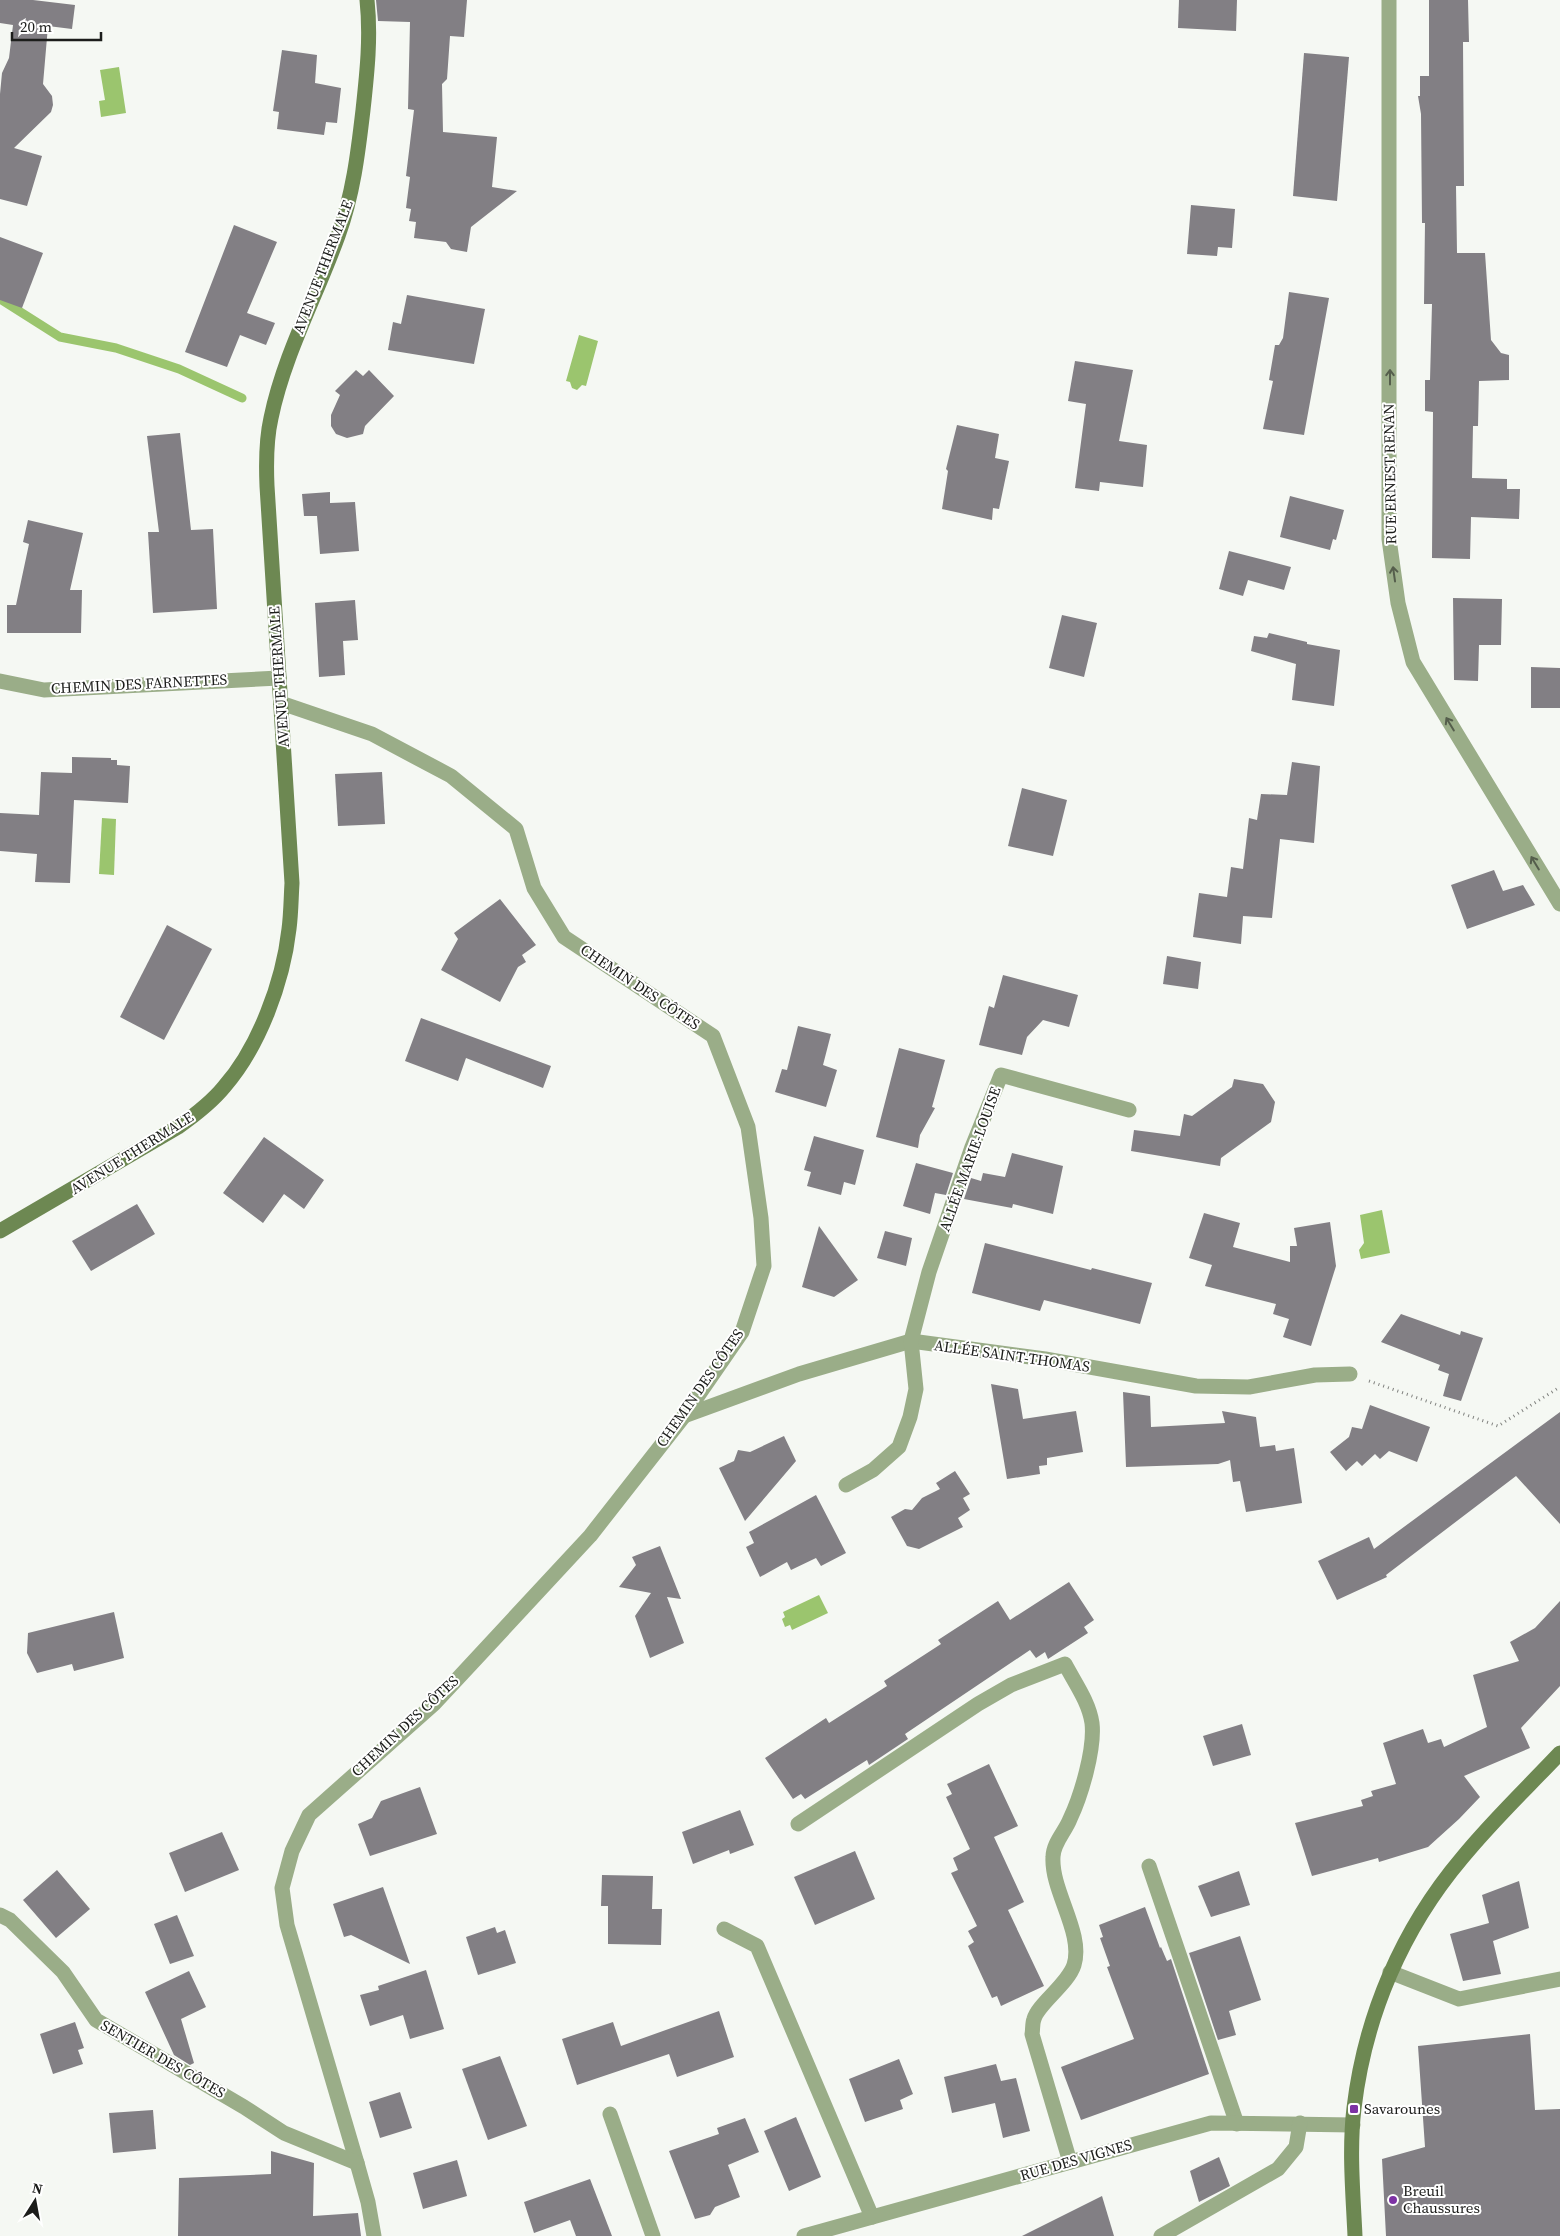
<svg xmlns="http://www.w3.org/2000/svg" width="1560" height="2236" font-family="'Source Serif 4',serif">
  <style>
    .water { fill: #9bc56e }
    .lines { fill: none; stroke-linecap: round; stroke-linejoin: round }
    .stream { stroke: #9bc56e; stroke-width: 9 }
    .building { fill: #827f84 }
    .path { stroke: #80827f; stroke-width: 3; stroke-dasharray: 1 4; stroke-linecap: butt }
    .lane { stroke: #9aad88; stroke-width: 15 }
    .street { stroke: #9aad88; stroke-width: 15 }
    .secondary { stroke: #6d8852; stroke-width: 15 }
    .oneway { stroke: #555e4c }
    .poi-dot { fill: #7d32a4; stroke: #fff; stroke-width: 2 }
    .labels { text-anchor: middle; stroke-width: 4; stroke-linejoin: round; paint-order: stroke }
    .street-label { font-size: 15px; fill: #1c1d1b; stroke: #fff }
    .poi-label { font-size: 15px; fill: #1c1d1b; stroke: #fff; text-anchor: start }
  </style>
  <rect width="100%" height="100%" fill="#f5f8f3"/>
  <g class="water">
    <path d="M 119,67 L 126,113 L 101,117 L 99,101 L 105,100 L 100,70 Z"/>
    <path d="M 579,335 L 598,341 L 586,386 L 582,385 L 577,390 L 572,388 L 570,382 L 566,381 Z"/>
    <path d="M 102,818 L 116,819 L 114,875 L 99,874 Z"/>
    <path d="M 1382,1210 L 1390,1253 L 1361,1259 L 1359,1250 L 1364,1243 L 1360,1215 Z"/>
    <path d="M 819,1595 L 828,1613 L 792,1630 L 790,1625 L 785,1627 L 782,1619 L 785,1617 L 783,1612 Z"/>
  </g>
  <g class="lines">
    <path class="stream" d="M 0,299 L 60,337 L 116,348 L 179,369 L 242,398"/>
  </g>
  <g class="building">
    <path d="M 0,0 L 33,0 L 75,5 L 72,29 L 48,26 L 43,84 L 52,96 L 53,105 L 51,112 L 14,148 L 42,156 L 27,206 L 0,199 L 0,94 L 2,73 L 9,58 L 13,25 L 0,23 Z"/>
    <path d="M 376,0 L 467,0 L 464,37 L 450,36 L 447,79 L 442,84 L 443,132 L 497,137 L 492,187 L 517,191 L 471,227 L 467,252 L 451,249 L 446,242 L 414,238 L 416,222 L 409,221 L 411,209 L 406,208 L 410,177 L 406,176 L 414,110 L 408,109 L 410,22 L 378,21 Z"/>
    <path d="M 1179,0 L 1237,0 L 1236,31 L 1178,28 Z"/>
    <path d="M 1429,0 L 1468,0 L 1469,42 L 1463,42 L 1464,186 L 1456,186 L 1457,253 L 1485,253 L 1491,340 L 1501,353 L 1509,355 L 1509,380 L 1479,381 L 1478,426 L 1473,426 L 1472,478 L 1507,479 L 1507,489 L 1520,489 L 1519,519 L 1471,517 L 1470,559 L 1432,558 L 1433,412 L 1425,411 L 1425,380 L 1430,380 L 1432,304 L 1424,304 L 1425,223 L 1422,223 L 1421,114 L 1418,96 L 1420,96 L 1420,76 L 1429,76 Z"/>
    <path d="M 282,50 L 317,55 L 315,83 L 341,88 L 337,123 L 326,122 L 324,135 L 277,129 L 279,112 L 273,111 Z"/>
    <path d="M 1304,53 L 1349,57 L 1337,201 L 1293,196 Z"/>
    <path d="M 1191,205 L 1235,209 L 1232,248 L 1218,247 L 1217,256 L 1187,254 Z"/>
    <path d="M 234,225 L 277,242 L 247,313 L 275,323 L 266,345 L 240,335 L 227,367 L 185,352 Z"/>
    <path d="M 0,237 L 43,253 L 22,308 L 0,300 Z"/>
    <path d="M 1289,292 L 1329,298 L 1304,435 L 1263,429 L 1273,381 L 1269,380 L 1275,345 L 1279,345 L 1283,338 Z"/>
    <path d="M 407,295 L 485,309 L 474,364 L 388,350 L 393,322 L 401,324 Z"/>
    <path d="M 1075,361 L 1133,370 L 1119,441 L 1147,445 L 1143,487 L 1100,482 L 1099,491 L 1075,488 L 1086,404 L 1068,401 Z"/>
    <path d="M 356,370 L 363,376 L 369,370 L 394,396 L 365,426 L 363,434 L 347,438 L 336,434 L 331,426 L 331,415 L 340,395 L 335,391 Z"/>
    <path d="M 957,425 L 999,434 L 995,458 L 1009,461 L 999,509 L 993,508 L 992,520 L 942,509 L 948,471 L 946,469 Z"/>
    <path d="M 180,433 L 191,530 L 213,529 L 217,609 L 153,613 L 148,532 L 159,532 L 147,436 Z"/>
    <path d="M 330,492 L 330,503 L 355,502 L 359,551 L 320,554 L 317,516 L 304,516 L 302,494 Z"/>
    <path d="M 1290,496 L 1344,510 L 1336,540 L 1333,539 L 1330,550 L 1280,537 Z"/>
    <path d="M 28,520 L 83,533 L 70,590 L 82,590 L 81,633 L 7,633 L 7,605 L 16,605 L 29,544 L 23,542 Z"/>
    <path d="M 1229,551 L 1291,567 L 1284,590 L 1248,580 L 1243,596 L 1219,589 Z"/>
    <path d="M 1453,598 L 1502,599 L 1501,645 L 1479,645 L 1478,681 L 1454,680 Z"/>
    <path d="M 355,600 L 358,640 L 343,641 L 345,675 L 319,677 L 315,603 Z"/>
    <path d="M 1062,615 L 1097,623 L 1084,677 L 1049,668 Z"/>
    <path d="M 1269,633 L 1307,642 L 1307,644 L 1340,650 L 1334,706 L 1292,700 L 1296,664 L 1251,651 L 1254,636 L 1267,638 Z"/>
    <path d="M 1531,667 L 1560,668 L 1560,708 L 1531,708 Z"/>
    <path d="M 72,757 L 111,758 L 111,760 L 117,760 L 117,765 L 130,766 L 128,803 L 74,800 L 70,883 L 35,882 L 37,854 L 0,851 L 0,813 L 39,815 L 41,772 L 72,773 Z"/>
    <path d="M 1292,762 L 1320,766 L 1314,843 L 1280,839 L 1272,918 L 1243,916 L 1241,944 L 1193,937 L 1199,893 L 1227,897 L 1231,867 L 1243,869 L 1249,818 L 1257,820 L 1261,794 L 1287,795 Z"/>
    <path d="M 382,772 L 385,824 L 338,826 L 335,774 Z"/>
    <path d="M 1022,788 L 1067,800 L 1053,856 L 1008,846 Z"/>
    <path d="M 1494,870 L 1503,891 L 1523,885 L 1535,905 L 1467,929 L 1451,885 Z"/>
    <path d="M 500,899 L 536,945 L 522,955 L 526,962 L 518,967 L 500,1002 L 441,970 L 458,939 L 454,933 Z"/>
    <path d="M 167,925 L 212,949 L 164,1040 L 120,1017 Z"/>
    <path d="M 1167,956 L 1201,962 L 1198,989 L 1163,984 Z"/>
    <path d="M 1003,975 L 1078,995 L 1069,1027 L 1043,1020 L 1027,1037 L 1022,1055 L 979,1045 L 989,1006 L 994,1008 Z"/>
    <path d="M 421,1018 L 551,1066 L 543,1088 L 466,1058 L 458,1081 L 405,1061 Z"/>
    <path d="M 798,1026 L 831,1034 L 823,1065 L 837,1070 L 826,1107 L 775,1092 L 782,1069 L 787,1070 Z"/>
    <path d="M 899,1048 L 945,1060 L 932,1107 L 935,1108 L 920,1135 L 918,1148 L 876,1137 Z"/>
    <path d="M 1234,1079 L 1263,1084 L 1275,1102 L 1271,1122 L 1221,1158 L 1220,1166 L 1131,1151 L 1134,1130 L 1180,1136 L 1184,1114 L 1192,1116 L 1232,1087 Z"/>
    <path d="M 814,1136 L 864,1150 L 855,1185 L 844,1182 L 841,1195 L 807,1186 L 811,1172 L 804,1170 Z"/>
    <path d="M 264,1137 L 324,1180 L 304,1209 L 284,1194 L 263,1223 L 223,1193 Z"/>
    <path d="M 1012,1153 L 1063,1166 L 1053,1214 L 1013,1204 L 1012,1208 L 964,1199 L 971,1178 L 981,1181 L 983,1173 L 1005,1177 Z"/>
    <path d="M 916,1163 L 953,1173 L 946,1195 L 935,1193 L 930,1214 L 903,1206 Z"/>
    <path d="M 137,1204 L 155,1234 L 91,1271 L 72,1241 Z"/>
    <path d="M 1204,1213 L 1240,1223 L 1233,1247 L 1290,1262 L 1290,1246 L 1297,1246 L 1294,1228 L 1330,1222 L 1336,1266 L 1311,1346 L 1283,1337 L 1289,1319 L 1273,1314 L 1276,1304 L 1205,1286 L 1212,1265 L 1189,1258 Z"/>
    <path d="M 819,1226 L 858,1280 L 834,1297 L 802,1287 Z"/>
    <path d="M 885,1231 L 912,1238 L 906,1266 L 877,1258 Z"/>
    <path d="M 985,1243 L 1091,1270 L 1092,1268 L 1152,1283 L 1140,1324 L 1044,1300 L 1040,1311 L 972,1293 Z"/>
    <path d="M 1401,1314 L 1460,1335 L 1461,1331 L 1483,1338 L 1461,1401 L 1443,1396 L 1449,1374 L 1438,1370 L 1440,1365 L 1381,1342 Z"/>
    <path d="M 991,1384 L 1018,1389 L 1023,1419 L 1076,1411 L 1083,1452 L 1047,1458 L 1047,1465 L 1039,1466 L 1040,1474 L 1007,1479 Z"/>
    <path d="M 1123,1392 L 1150,1396 L 1151,1427 L 1225,1423 L 1222,1411 L 1256,1417 L 1260,1447 L 1275,1445 L 1276,1451 L 1294,1448 L 1302,1503 L 1246,1512 L 1240,1481 L 1233,1482 L 1230,1460 L 1218,1464 L 1126,1467 Z"/>
    <path d="M 1370,1405 L 1430,1427 L 1417,1462 L 1389,1451 L 1380,1459 L 1375,1454 L 1362,1466 L 1357,1461 L 1346,1471 L 1330,1452 L 1349,1437 L 1352,1427 L 1362,1429 Z"/>
    <path d="M 1560,1412 L 1560,1524 L 1516,1476 L 1386,1575 L 1387,1577 L 1337,1600 L 1318,1561 L 1369,1537 L 1374,1549 Z"/>
    <path d="M 784,1436 L 796,1461 L 745,1521 L 719,1468 L 734,1461 L 738,1450 L 750,1452 Z"/>
    <path d="M 955,1471 L 970,1494 L 963,1498 L 970,1510 L 958,1518 L 963,1527 L 919,1549 L 907,1546 L 891,1517 L 905,1509 L 912,1510 L 922,1498 L 940,1489 L 936,1483 Z"/>
    <path d="M 816,1495 L 846,1553 L 821,1566 L 816,1558 L 791,1570 L 787,1562 L 760,1577 L 746,1547 L 754,1543 L 749,1532 Z"/>
    <path d="M 660,1546 L 681,1599 L 667,1597 L 684,1643 L 650,1658 L 635,1616 L 651,1593 L 619,1587 L 636,1565 L 632,1557 Z"/>
    <path d="M 1069,1582 L 1094,1620 L 1084,1627 L 1088,1633 L 1048,1659 L 1045,1652 L 1036,1658 L 1030,1650 L 905,1734 L 908,1739 L 869,1765 L 867,1760 L 805,1799 L 801,1794 L 793,1799 L 765,1758 L 826,1718 L 829,1723 L 887,1686 L 884,1681 L 941,1644 L 938,1640 L 998,1601 L 1010,1620 Z"/>
    <path d="M 1560,1601 L 1560,1686 L 1521,1728 L 1530,1748 L 1464,1776 L 1480,1797 L 1459,1819 L 1428,1847 L 1379,1862 L 1378,1858 L 1312,1876 L 1295,1823 L 1363,1806 L 1361,1800 L 1373,1796 L 1371,1791 L 1396,1784 L 1383,1743 L 1423,1729 L 1428,1743 L 1441,1739 L 1444,1747 L 1487,1727 L 1473,1675 L 1519,1661 L 1510,1642 L 1535,1628 Z"/>
    <path d="M 114,1612 L 124,1658 L 74,1671 L 72,1664 L 37,1673 L 27,1653 L 28,1633 Z"/>
    <path d="M 1242,1724 L 1251,1755 L 1213,1766 L 1203,1736 Z"/>
    <path d="M 989,1764 L 1018,1826 L 994,1837 L 1024,1902 L 1008,1910 L 1044,1986 L 1001,2006 L 997,1996 L 992,1998 L 968,1946 L 974,1942 L 968,1931 L 977,1926 L 951,1873 L 958,1870 L 953,1858 L 970,1849 L 946,1797 L 952,1794 L 947,1784 Z"/>
    <path d="M 420,1787 L 437,1834 L 370,1856 L 358,1824 L 372,1818 L 381,1801 Z"/>
    <path d="M 740,1810 L 754,1845 L 730,1854 L 729,1850 L 693,1864 L 682,1832 Z"/>
    <path d="M 222,1832 L 239,1870 L 185,1892 L 169,1853 Z"/>
    <path d="M 855,1851 L 875,1899 L 815,1925 L 794,1877 Z"/>
    <path d="M 57,1870 L 90,1909 L 56,1938 L 23,1900 Z"/>
    <path d="M 1239,1871 L 1250,1905 L 1211,1917 L 1198,1886 Z"/>
    <path d="M 602,1875 L 653,1876 L 652,1909 L 662,1909 L 661,1945 L 608,1944 L 608,1906 L 601,1906 Z"/>
    <path d="M 1519,1881 L 1529,1928 L 1493,1941 L 1501,1974 L 1463,1981 L 1450,1934 L 1489,1923 L 1482,1895 Z"/>
    <path d="M 383,1887 L 410,1964 L 351,1935 L 344,1937 L 333,1904 Z"/>
    <path d="M 1145,1907 L 1160,1948 L 1161,1947 L 1167,1961 L 1171,1959 L 1209,2074 L 1081,2120 L 1061,2067 L 1134,2039 L 1107,1967 L 1110,1966 L 1100,1938 L 1103,1937 L 1099,1925 Z"/>
    <path d="M 177,1915 L 194,1956 L 170,1964 L 154,1924 Z"/>
    <path d="M 495,1927 L 497,1933 L 505,1930 L 516,1963 L 478,1975 L 466,1937 Z"/>
    <path d="M 1240,1936 L 1261,2000 L 1229,2011 L 1236,2035 L 1218,2040 L 1189,1953 Z"/>
    <path d="M 426,1970 L 444,2029 L 410,2039 L 403,2015 L 370,2026 L 360,1995 L 379,1990 L 378,1986 Z"/>
    <path d="M 189,1971 L 206,2007 L 181,2019 L 194,2063 L 190,2065 L 174,2055 L 145,1992 Z"/>
    <path d="M 719,2011 L 734,2057 L 677,2077 L 669,2054 L 577,2085 L 562,2039 L 613,2022 L 621,2046 Z"/>
    <path d="M 75,2022 L 84,2048 L 78,2050 L 83,2064 L 53,2074 L 40,2034 Z"/>
    <path d="M 1530,2034 L 1535,2110 L 1560,2109 L 1560,2236 L 1386,2236 L 1382,2159 L 1425,2147 L 1418,2046 Z"/>
    <path d="M 500,2056 L 527,2126 L 488,2140 L 462,2069 Z"/>
    <path d="M 899,2059 L 913,2094 L 900,2100 L 903,2109 L 865,2122 L 849,2079 Z"/>
    <path d="M 996,2064 L 1001,2081 L 1016,2078 L 1030,2131 L 1003,2138 L 995,2103 L 952,2113 L 944,2077 Z"/>
    <path d="M 400,2092 L 412,2128 L 380,2138 L 369,2102 Z"/>
    <path d="M 153,2110 L 156,2149 L 113,2153 L 109,2113 Z"/>
    <path d="M 796,2117 L 821,2177 L 789,2191 L 764,2131 Z"/>
    <path d="M 745,2118 L 759,2152 L 728,2165 L 740,2197 L 715,2207 L 710,2215 L 695,2219 L 669,2151 L 719,2134 L 717,2128 Z"/>
    <path d="M 271,2151 L 314,2163 L 313,2216 L 358,2213 L 361,2236 L 178,2236 L 179,2178 L 271,2174 Z"/>
    <path d="M 1219,2157 L 1230,2186 L 1199,2202 L 1190,2171 Z"/>
    <path d="M 457,2160 L 467,2196 L 423,2209 L 413,2173 Z"/>
    <path d="M 590,2179 L 612,2236 L 576,2236 L 570,2220 L 534,2233 L 524,2202 Z"/>
    <path d="M 1102,2196 L 1114,2236 L 1022,2236 Z"/>
  </g>
  <g class="lines">
    <path class="path" d="M 1369,1381 L 1498,1426 L 1560,1387"/>
    <g class="lane">
      <path d="M 798,1824 L 978,1704 L 1011,1685 L 1065,1664 C 1075,1683 1089,1702 1092,1723 C 1095,1749 1081,1796 1070,1819 C 1065,1832 1053,1843 1053,1857 C 1051,1891 1084,1933 1074,1965 C 1068,1984 1038,2004 1034,2019 C 1032,2024 1033,2030 1032,2034 L 1070,2162"/>
      <path d="M 1149,1866 L 1237,2124"/>
    </g>
    <g class="street">
      <path d="M 1389,0 L 1389,539 L 1398,603 L 1413,662 L 1560,904"/>
      <path d="M 0,681 L 44,690 L 279,678"/>
      <path d="M 281,703 L 372,734 L 451,776 L 516,829 L 534,888 L 564,937 L 713,1036 L 748,1127 L 761,1218 L 764,1266 L 742,1332 L 684,1416 L 590,1536 L 434,1704 L 309,1815 L 292,1851 L 282,1888 L 287,1925 L 357,2163 L 368,2202 L 374,2236"/>
      <path d="M 684,1416 L 799,1374 L 911,1341 L 1045,1359 L 1196,1386 L 1249,1387 L 1315,1375 L 1350,1374"/>
      <path d="M 846,1485 L 873,1470 L 899,1447 L 910,1417 L 916,1389 L 911,1341 L 929,1272 L 972,1147 L 1001,1075 L 1129,1110"/>
      <path d="M 0,1915 L 10,1920 L 63,1972 L 96,2020 L 244,2107 L 284,2133 L 357,2163"/>
      <path d="M 724,1929 L 757,1946 L 872,2217"/>
      <path d="M 1390,1972 L 1459,1999 L 1560,1979"/>
      <path d="M 610,2114 L 653,2236"/>
      <path d="M 804,2236 L 1211,2123 L 1353,2125"/>
      <path d="M 1161,2236 L 1278,2169 L 1296,2147 L 1300,2123"/>
    </g>
    <g class="secondary">
      <path d="M 0,1231 L 178,1127 C 195,1115 211,1103 224,1087 C 259,1047 283,982 289,929 C 291,914 291,899 292,883 L 267,486 C 266,463 266,440 271,418 C 284,355 316,297 338,236 C 353,195 358,153 363,110 C 367,73 371,37 367,0"/>
      <path d="M 1355,2236 C 1353,2193 1349,2150 1354,2108 C 1365,2016 1402,1929 1462,1858 C 1492,1821 1527,1788 1560,1753"/>
    </g>
  </g>
  <defs><path id="oneway-shaft" d="M-6 0H5M1.5-3L5.5 0L1.5 3" fill="none" stroke-width="1.6" stroke-linecap="round" stroke-linejoin="round" transform="scale(1.25)"/></defs>
  <g class="oneway">
    <use href="#oneway-shaft" transform="translate(1390 377) rotate(-90)"/>
    <use href="#oneway-shaft" transform="translate(1394 574) rotate(-98)"/>
    <use href="#oneway-shaft" transform="translate(1450 724) rotate(-121)"/>
    <use href="#oneway-shaft" transform="translate(1535 863) rotate(-121)"/>
  </g>
  <g class="poi-dot">
    <rect x="1349" y="2104" width="10" height="10" rx="2.5"/>
    <circle cx="1393" cy="2200" r="5"/>
  </g>
  <g class="labels">
    <g class="street-label">
      <text transform="translate(323 267) rotate(-69)" y="5">AVENUE THERMALE</text>
      <text transform="translate(1390 474) rotate(-91)" y="5">RUE ERNEST RENAN</text>
      <text transform="translate(279 677) rotate(-94)" y="5">AVENUE THERMALE</text>
      <text transform="translate(139 684) rotate(-3)" y="5">CHEMIN DES FARNETTES</text>
      <text transform="translate(640 987) rotate(34)" y="5">CHEMIN DES CÔTES</text>
      <text transform="translate(132 1153) rotate(-32)" y="5">AVENUE THERMALE</text>
      <text transform="translate(970 1159) rotate(-70)" y="5">ALLÉE MARIE-LOUISE</text>
      <text transform="translate(1012 1356) rotate(8)" y="5">ALLÉE SAINT-THOMAS</text>
      <text transform="translate(700 1388) rotate(-55)" y="5">CHEMIN DES CÔTES</text>
      <text transform="translate(405 1726) rotate(-43)" y="5">CHEMIN DES CÔTES</text>
      <text transform="translate(163 2059) rotate(30)" y="5">SENTIER DES CÔTES</text>
      <text transform="translate(1076 2160) rotate(-16)" y="5">RUE DES VIGNES</text>
    </g>
    <g class="poi-label">
      <text x="1364" y="2114">Savarounes</text>
      <text x="1403" y="2196">Breuil<tspan x="1403" dy="17">Chaussures</tspan></text>
    </g>
  </g>
  <g transform="translate(35 2201) rotate(11)" stroke="#ffffff" stroke-width="4" paint-order="stroke">
  <path d="M0-4L9 19L0 12L-9 19Z" fill="#1c1d1b"/>
  <text y="-8" font-size="14" font-weight="bold" text-anchor="middle" fill="#1c1d1b">N</text>
  </g>
  <path d="M12 32v8h89v-8" fill="none" stroke="#1c1d1b" stroke-width="2.5"/>
  <text x="20" y="32" font-size="15" fill="#1c1d1b" stroke="#ffffff" stroke-width="4" paint-order="stroke">20 m</text>
</svg>
